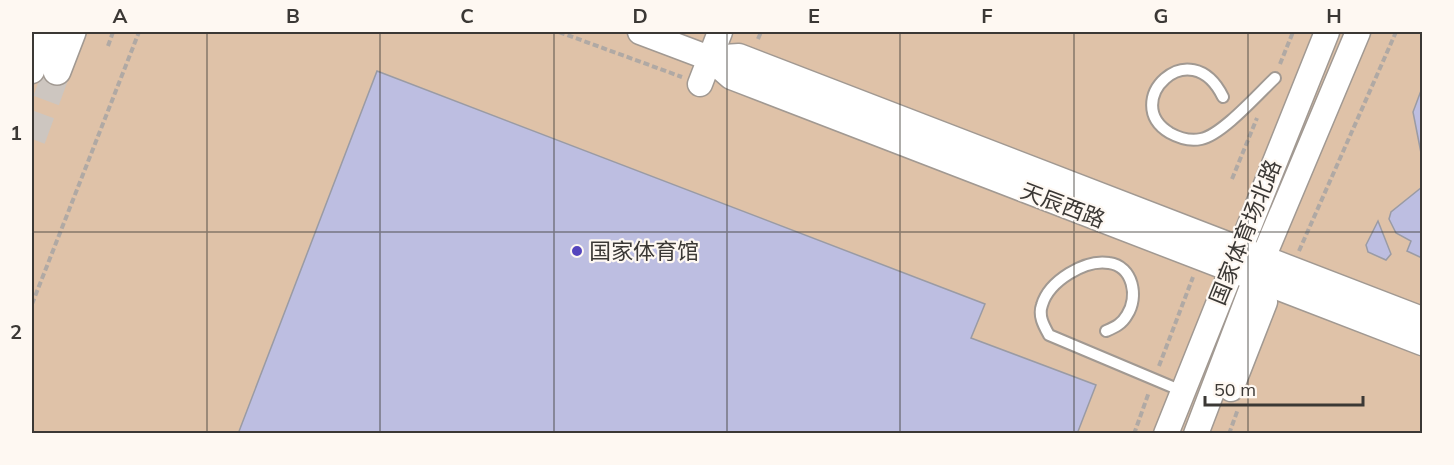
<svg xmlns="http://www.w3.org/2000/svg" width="1454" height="465" font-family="Mulish,'Noto Sans SC',sans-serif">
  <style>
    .green { fill: #dfc2a8 }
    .building { fill: #bdbee1; stroke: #9a9ba4; stroke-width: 1.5 }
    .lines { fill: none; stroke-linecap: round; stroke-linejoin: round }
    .secondary-tunnel { stroke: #cdc6c0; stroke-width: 27; stroke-dasharray: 27 14; stroke-linecap: butt }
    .service-casing { stroke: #a19992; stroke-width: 14 }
    .tertiary-casing { stroke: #a19992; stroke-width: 27 }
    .secondary-casing { stroke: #a19992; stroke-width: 30 }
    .path { stroke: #b0a9a4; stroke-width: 4; stroke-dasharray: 6 3; stroke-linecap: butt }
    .service { stroke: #fff; stroke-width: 10 }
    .tertiary { stroke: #fff; stroke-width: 24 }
    .secondary { stroke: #fff; stroke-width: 27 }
    .grid { fill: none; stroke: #3b3835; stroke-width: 1.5; stroke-opacity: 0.55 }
    .poi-dot { fill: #5545bd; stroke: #fef8f2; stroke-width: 2 }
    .labels { text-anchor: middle; stroke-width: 4.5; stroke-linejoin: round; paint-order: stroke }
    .street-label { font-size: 22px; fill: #3b3835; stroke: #fef8f2 }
    .poi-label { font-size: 22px; fill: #3b3835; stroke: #fef8f2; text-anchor: start }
    .neatline { fill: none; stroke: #3b3835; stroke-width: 2 }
    .grid-label { font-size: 20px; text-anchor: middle; font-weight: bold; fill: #3b3835 }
  </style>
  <rect width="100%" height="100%" fill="#f2eae3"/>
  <rect class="green" x="32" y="32" width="1390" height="401"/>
  <g class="building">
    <path d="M 377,71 L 985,304 L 971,338 L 1096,385 L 1077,434 L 238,434 Z"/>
    <path d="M 1422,88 L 1422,158 L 1413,112 Z"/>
    <path d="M 1422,187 L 1422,258 L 1407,251 L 1411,241 L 1396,233 L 1389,219 L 1391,212 Z"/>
    <path d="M 1378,221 L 1391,254 L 1386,260 L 1368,252 L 1366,245 Z"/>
  </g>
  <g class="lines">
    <path class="secondary-tunnel" d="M 32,139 L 57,71"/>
    <defs>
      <g id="service">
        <path d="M 1223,97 C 1190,30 1119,103 1170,133 C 1179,138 1191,141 1201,139 C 1222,135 1259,93 1275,78"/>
        <path d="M 1106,331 C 1115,327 1122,324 1127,315 C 1139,297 1133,266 1109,263 C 1085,259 1049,281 1042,305 C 1038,316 1044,326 1049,335 L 1182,391"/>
      </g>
      <g id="tertiary">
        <path d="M 640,32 L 709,58 L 731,77 L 1422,343"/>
        <path d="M 709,58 L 739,56 L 1422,319"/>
        <path d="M 32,71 L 47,32"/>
        <path d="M 700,84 L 720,32"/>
        <path d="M 1231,389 L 1265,302 L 1255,279"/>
        <path d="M 1166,434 L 1327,32"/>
        <path d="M 1196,434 L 1263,258 L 1358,32"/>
      </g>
      <path id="secondary" d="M 57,71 L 72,32"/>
    </defs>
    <use href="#service" class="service-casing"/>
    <use href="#tertiary" class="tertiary-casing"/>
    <use href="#secondary" class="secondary-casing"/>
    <g class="path">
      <path d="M 559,32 L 682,77"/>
      <path d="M 758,39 L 761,32"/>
      <path d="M 108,46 L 113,32"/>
      <path d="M 1280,64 L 1293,32"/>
      <path d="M 1232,179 L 1257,118"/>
      <path d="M 1299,251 L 1396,32"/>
      <path d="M 32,304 L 139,32"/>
      <path d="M 1159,366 L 1193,277"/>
      <path d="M 1134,434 L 1149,392"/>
      <path d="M 1229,434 L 1238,409"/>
    </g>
    <use href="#service" class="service"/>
    <use href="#tertiary" class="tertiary"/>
    <use href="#secondary" class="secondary"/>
  </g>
  <path class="grid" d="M 207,32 L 207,434M 380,32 L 380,434M 554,32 L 554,434M 727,32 L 727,434M 900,32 L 900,434M 1074,32 L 1074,434M 1248,32 L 1248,434M 32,232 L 1422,232"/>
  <circle class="poi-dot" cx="577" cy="251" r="6"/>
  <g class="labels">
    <g class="street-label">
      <text transform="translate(1063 205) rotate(21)" y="8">天辰西路</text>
      <text transform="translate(1245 232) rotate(-68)" y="8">国家体育场北路</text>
    </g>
    <g class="poi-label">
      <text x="589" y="259">国家体育馆</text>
    </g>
  </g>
  <rect width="1454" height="465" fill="none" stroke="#fef8f2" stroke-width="66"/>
  <path d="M1205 396v9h158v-9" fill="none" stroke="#3b3835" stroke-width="3"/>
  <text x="1214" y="396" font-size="18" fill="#3b3835" stroke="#fef8f2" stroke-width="4.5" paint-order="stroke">50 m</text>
  <rect x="33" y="33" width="1388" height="399" class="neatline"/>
  <g class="grid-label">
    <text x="120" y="23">A</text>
    <text x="293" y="23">B</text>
    <text x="467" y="23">C</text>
    <text x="640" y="23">D</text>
    <text x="814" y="23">E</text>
    <text x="987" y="23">F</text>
    <text x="1161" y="23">G</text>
    <text x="1334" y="23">H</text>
    <text x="16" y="140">1</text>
    <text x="16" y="339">2</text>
  </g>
</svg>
